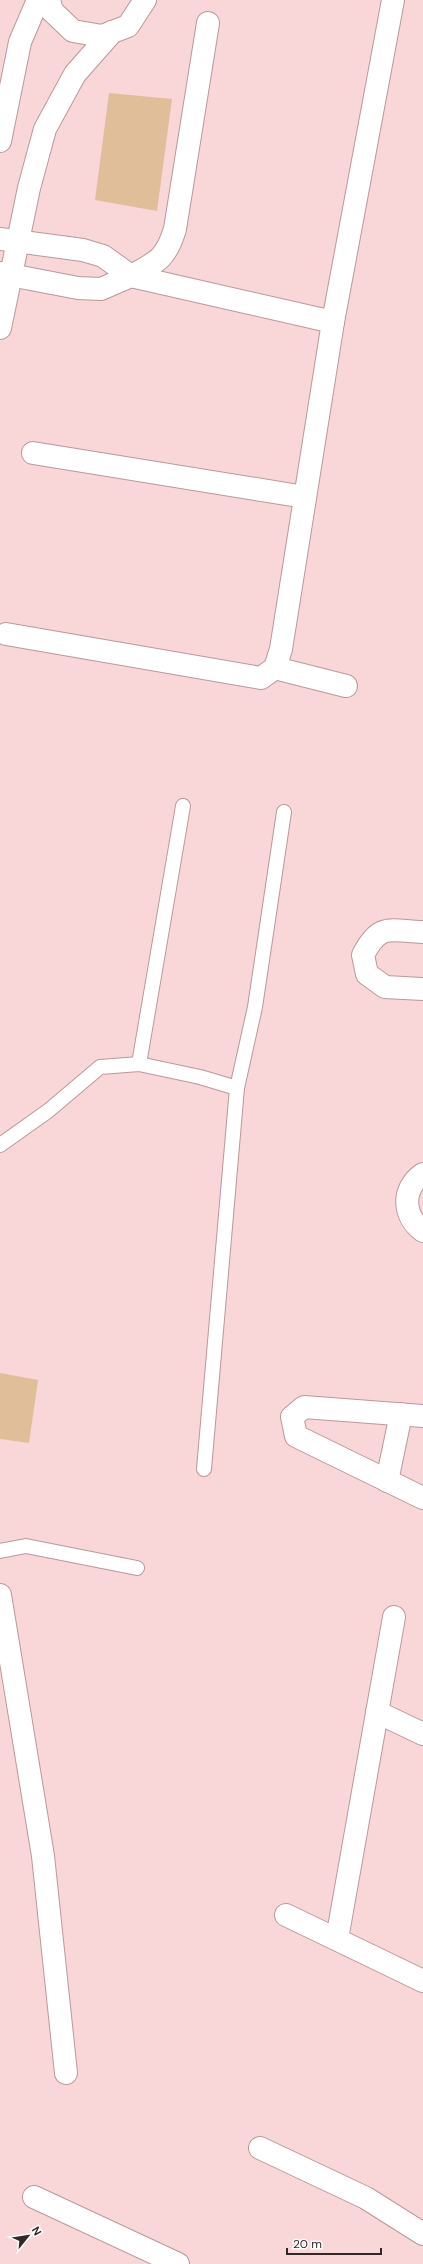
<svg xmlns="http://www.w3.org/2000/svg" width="423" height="2264" font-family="'DM Sans',sans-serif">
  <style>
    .green { fill: #e0be9a }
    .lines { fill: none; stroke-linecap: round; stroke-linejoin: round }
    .lane-casing { stroke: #ba999a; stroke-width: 16 }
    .street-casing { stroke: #ba999a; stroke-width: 24 }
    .lane { stroke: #fff; stroke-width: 14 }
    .street { stroke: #fff; stroke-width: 22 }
  </style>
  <rect width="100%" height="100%" fill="#f9d6d7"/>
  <g class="green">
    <path d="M 109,93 L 172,99 L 157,211 L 95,200 Z"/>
    <path d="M 0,1373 L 38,1380 L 29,1443 L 0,1439 Z"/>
  </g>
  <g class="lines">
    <defs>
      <g id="lane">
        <path d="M 139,1064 L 183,806"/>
        <path d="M 237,1088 L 255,1007 L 284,812"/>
        <path d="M 0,1145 L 48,1111 L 100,1067 L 139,1064 L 200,1077 L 237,1088 L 204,1469"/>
        <path d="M 0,1551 L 26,1546 L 137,1568"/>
      </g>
      <g id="street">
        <path d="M 49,0 L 52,11 L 73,31 L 102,36 L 128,26 L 145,0"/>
        <path d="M 0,141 L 20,42 L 38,0"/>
        <path d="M 0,239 L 83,250 L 103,256 L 131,276 L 101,289 L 78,288 L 0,273"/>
        <path d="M 131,276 C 157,262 166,259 175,229 L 208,23"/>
        <path d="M 131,276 L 333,322"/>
        <path d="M 0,328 L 29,188 L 45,129 L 75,74 L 112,32"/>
        <path d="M 33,453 L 305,497"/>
        <path d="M 6,634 L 261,678 L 275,668 L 281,649 L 333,322 L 393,0"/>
        <path d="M 275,668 L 346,686"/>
        <path d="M 423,932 C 390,931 380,922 363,955 L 367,974 L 385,987 L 423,989"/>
        <path d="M 423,1174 C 401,1189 403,1216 423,1231"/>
        <path d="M 423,1416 L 304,1407 L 292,1417 L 296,1436 L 423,1498"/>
        <path d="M 387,1481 L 401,1414"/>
        <path d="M 0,1595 L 43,1856 L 66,2073"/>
        <path d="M 377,1712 L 423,1734"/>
        <path d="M 286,1915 L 423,1981"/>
        <path d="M 337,1939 L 394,1617"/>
        <path d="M 260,2148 L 366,2198 L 423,2234"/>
        <path d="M 34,2197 L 178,2264"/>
      </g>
    </defs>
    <use href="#lane" class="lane-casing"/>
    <use href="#street" class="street-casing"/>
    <use href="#lane" class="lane"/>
    <use href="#street" class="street"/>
  </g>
  <g transform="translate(28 2236) rotate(60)" stroke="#ffffff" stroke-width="3" paint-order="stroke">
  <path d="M0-3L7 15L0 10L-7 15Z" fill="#332626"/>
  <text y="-6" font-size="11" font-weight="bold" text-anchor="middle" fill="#332626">N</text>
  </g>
  <path d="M287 2248v6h94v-6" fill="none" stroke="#332626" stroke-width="2"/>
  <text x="293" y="2248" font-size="12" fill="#332626" stroke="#ffffff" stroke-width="3" paint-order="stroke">20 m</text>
</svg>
